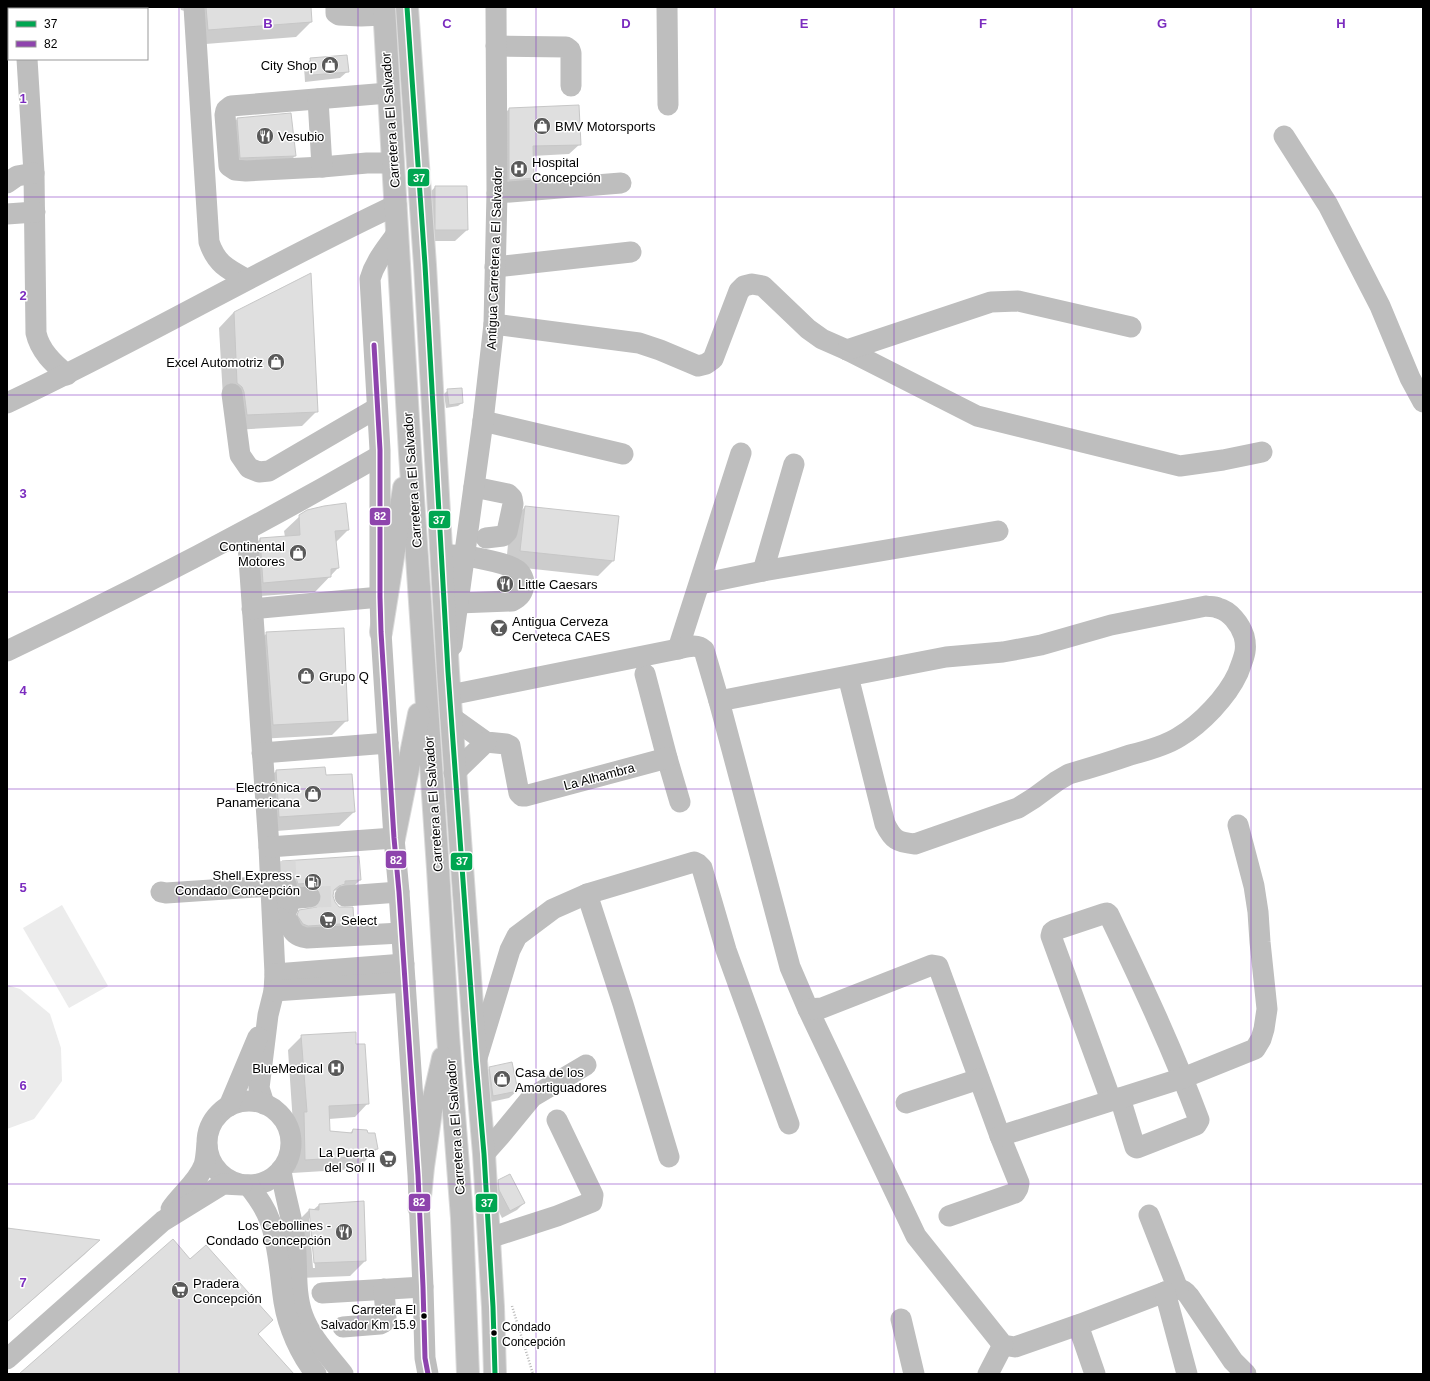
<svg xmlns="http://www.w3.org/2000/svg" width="1430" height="1381" font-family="Arial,sans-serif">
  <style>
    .green { fill: #ececec }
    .shadow { fill: #0003; fill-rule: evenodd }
    .building { fill: #dfdfdf; stroke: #c7c7c7 }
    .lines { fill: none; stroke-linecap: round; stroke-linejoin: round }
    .minor-tunnel { stroke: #d9d9d9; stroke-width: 21; stroke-dasharray: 21 10; stroke-linecap: butt }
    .highway-casing { stroke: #dbdbdb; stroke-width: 24 }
    .path { stroke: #b9b9b9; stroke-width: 2.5; stroke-dasharray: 1 2; stroke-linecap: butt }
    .minor { stroke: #bebebe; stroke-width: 21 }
    .highway { stroke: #bebebe; stroke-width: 22 }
    .bus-1-casing { stroke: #fff; stroke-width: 8 }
    .bus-2-casing { stroke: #fff; stroke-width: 8 }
    .bus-1 { stroke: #00a651; stroke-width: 5 }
    .bus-2 { stroke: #8e44ad; stroke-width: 5 }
    .grid { fill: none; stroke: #7b2cbf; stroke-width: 1; stroke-opacity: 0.55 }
    .bus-dot { fill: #000; stroke: #fff; stroke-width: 1.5 }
    .labels { text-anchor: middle; stroke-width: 3; stroke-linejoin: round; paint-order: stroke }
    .bus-label { font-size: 12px; fill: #000; stroke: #fff; text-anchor: end }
    .poi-label { font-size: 13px; fill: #000; stroke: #fff; text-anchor: start }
    .street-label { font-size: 13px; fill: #000; stroke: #fff }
    .grid-label { font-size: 13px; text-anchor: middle; font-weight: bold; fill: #7b2cbf; stroke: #fff; stroke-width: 3; stroke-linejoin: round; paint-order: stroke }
    .line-badge { stroke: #fff; stroke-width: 1.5 }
    .badge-label { font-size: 11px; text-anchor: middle; font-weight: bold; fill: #fff }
  </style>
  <rect width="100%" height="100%" fill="#fff"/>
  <g class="green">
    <path d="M 62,905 L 108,986 L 69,1008 L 23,928 Z"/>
    <path d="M 7,985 L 20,989 L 50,1014 L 61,1048 L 62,1081 L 34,1119 L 7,1129 Z"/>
  </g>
  <g class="shadow">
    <path d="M 180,7 L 310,7 L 311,22 L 296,37 L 193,45 L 185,11 L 181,10 Z"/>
    <path d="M 311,59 L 348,71 L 340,78 L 305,82 L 304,67 Z"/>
    <path d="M 578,106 L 580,144 L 569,154 L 532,156 L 533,178 L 523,188 L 499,190 L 499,119 L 509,109 Z"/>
    <path d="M 238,118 L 295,156 L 280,171 L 226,173 L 223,133 Z"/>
    <path d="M 435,187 L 466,187 L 467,230 L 455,241 L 424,241 L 424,199 Z"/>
    <path d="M 234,312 L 317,411 L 302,426 L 232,430 L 223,398 L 219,328 Z"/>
    <path d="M 448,390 L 462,403 L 458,406 L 446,408 L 444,394 Z"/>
    <path d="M 345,505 L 348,530 L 335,543 L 338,568 L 315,592 L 248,597 L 245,554 L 260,539 L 285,537 L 284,531 L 300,516 Z"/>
    <path d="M 525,507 L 613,561 L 598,576 L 506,566 L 510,522 Z"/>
    <path d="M 267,633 L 347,720 L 332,735 L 258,739 L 252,648 Z"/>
    <path d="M 276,771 L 325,776 L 354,812 L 339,826 L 264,832 L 261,786 Z"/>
    <path d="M 282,862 L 360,880 L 354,886 L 341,887 L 338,890 L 333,891 L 332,897 L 334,903 L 339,908 L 352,908 L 353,923 L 347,929 L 298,930 L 294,917 L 300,911 L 315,908 L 316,902 L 292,889 L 279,878 L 276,868 Z"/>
    <path d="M 302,1036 L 355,1045 L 368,1103 L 355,1117 L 329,1119 L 329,1131 L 350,1133 L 353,1130 L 377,1149 L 357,1169 L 292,1173 L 290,1127 L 293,1124 L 288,1050 Z"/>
    <path d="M 490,1068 L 517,1091 L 509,1098 L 486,1103 L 482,1075 Z"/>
    <path d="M 499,1181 L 524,1203 L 517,1210 L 502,1218 L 492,1198 L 491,1188 Z"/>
    <path d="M 363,1202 L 365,1261 L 350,1276 L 299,1278 L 294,1225 L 309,1210 L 313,1210 L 319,1205 ZM 310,1217 L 315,1268 L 313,1268 L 309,1219 Z"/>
    <path d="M 7,1229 L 98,1241 L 84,1255 L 7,1322 Z"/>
  </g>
  <g class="building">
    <path d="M 206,7 L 311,7 L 312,22 L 208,30 Z"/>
    <path d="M 347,55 L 349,72 L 312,75 L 310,58 Z"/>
    <path d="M 579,105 L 581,145 L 533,146 L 534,178 L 509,180 L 509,108 Z"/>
    <path d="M 291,113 L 296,156 L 240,158 L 237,118 Z"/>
    <path d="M 435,186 L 467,186 L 468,230 L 435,230 Z"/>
    <path d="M 311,273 L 318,412 L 247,415 L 244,392 L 242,387 L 237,383 L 234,312 Z"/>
    <path d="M 462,388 L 463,403 L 449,405 L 447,389 Z"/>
    <path d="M 346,503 L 349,530 L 335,531 L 339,568 L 331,569 L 331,577 L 263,583 L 260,538 L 300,535 L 299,515 L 307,510 L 324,506 Z"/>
    <path d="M 525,506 L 619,516 L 614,561 L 520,551 Z"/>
    <path d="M 344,628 L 348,721 L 273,725 L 266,632 Z"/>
    <path d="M 325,767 L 326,775 L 352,774 L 355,812 L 279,817 L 276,770 Z"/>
    <path d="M 359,856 L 361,880 L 345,881 L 345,884 L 339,886 L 334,890 L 333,896 L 335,902 L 339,907 L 353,907 L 354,923 L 308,926 L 303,924 L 297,915 L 299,910 L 317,907 L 321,902 L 322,896 L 320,890 L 315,886 L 309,885 L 309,883 L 298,884 L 296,878 L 291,873 L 285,872 L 282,873 L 282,861 Z"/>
    <path d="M 356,1032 L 356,1044 L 365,1044 L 369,1104 L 329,1106 L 330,1131 L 352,1133 L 353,1129 L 367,1130 L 368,1133 L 375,1133 L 378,1149 L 371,1150 L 371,1156 L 305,1160 L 304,1112 L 307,1112 L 301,1035 Z"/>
    <path d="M 512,1062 L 518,1091 L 493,1096 L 489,1067 Z"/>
    <path d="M 510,1174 L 525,1203 L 510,1211 L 499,1190 L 498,1180 Z"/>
    <path d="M 364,1201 L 366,1261 L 314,1263 L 309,1209 L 319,1210 L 319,1204 Z"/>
    <path d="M 7,1228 L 100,1240 L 7,1322 Z"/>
    <path d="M 173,1239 L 190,1259 L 206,1245 L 273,1320 L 258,1334 L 294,1374 L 19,1374 Z"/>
  </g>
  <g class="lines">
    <g class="minor-tunnel">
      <path d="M 285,861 L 286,884"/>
      <path d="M 310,897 L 345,896"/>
    </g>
    <defs>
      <g id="highway">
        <path d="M 384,7 L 410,453 L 438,869 L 448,1035 L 462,1218 L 468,1374"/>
        <path d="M 407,7 L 425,265 L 448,672 L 476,1061 L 484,1154 L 493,1307 L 495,1374"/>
        <path d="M 381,632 L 404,488"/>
        <path d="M 394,838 L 419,714"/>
        <path d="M 419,1207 L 423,1167 L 431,1111 L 443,1058"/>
      </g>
    </defs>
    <use href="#highway" class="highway-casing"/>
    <path class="path" d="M 512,1306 L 533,1374"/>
    <g class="minor">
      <path d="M 23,7 L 24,9"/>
      <path d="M 194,7 L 209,242 C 216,263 227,269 246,279"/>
      <path d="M 336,7 L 336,13 L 339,15 L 361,16 L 384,15"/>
      <path d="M 667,7 L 668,105"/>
      <path d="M 496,46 L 566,47 L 570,50 L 571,53 L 571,86"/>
      <path d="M 27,59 L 34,173 L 36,333 C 40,351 53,363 67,375"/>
      <path d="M 388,93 L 231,106 L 226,110 L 225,115 L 229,166 L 235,170 L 246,171 L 322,167 L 367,163 L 393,163"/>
      <path d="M 318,99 L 322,167"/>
      <path d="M 1284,136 L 1328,205 L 1380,306 L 1410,378 L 1423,402"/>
      <path d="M 7,183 L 17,176 L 34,173"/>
      <path d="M 497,193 L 621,183"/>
      <path d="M 7,214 L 35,212"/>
      <path d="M 397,233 C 387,248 375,261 370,279 L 380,450 L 380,597 L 381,632 L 394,838 L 399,892 L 418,1175 L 423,1287 L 425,1358 L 428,1374"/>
      <path d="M 495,267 L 631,252"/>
      <path d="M 494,324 L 639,343 L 660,350 L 698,366 L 706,364 L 713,359 L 739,291 L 744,286 L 752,284 L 763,286 L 808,329 L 822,339 L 847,350 L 977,416 L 1180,466 L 1223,460 L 1262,452"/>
      <path d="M 847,350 L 991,302 L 1018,301 L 1131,327"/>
      <path d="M 232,394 L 240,455 L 249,468 L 259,472 L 269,471 L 377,408"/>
      <path d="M 7,403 C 139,341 264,267 396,205"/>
      <path d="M 483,421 L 623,454"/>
      <path d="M 474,487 L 508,494 L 512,498 L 513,504 L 507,532 L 503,536 L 486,538"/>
      <path d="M 247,530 L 269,847 L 275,974 L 274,991 L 268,1015 L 259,1088 L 264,1104"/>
      <path d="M 452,555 C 465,555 504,562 515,569 C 521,572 524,578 524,584 C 523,593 520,597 512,601 L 458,603"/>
      <path d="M 763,571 L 794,464"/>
      <path d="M 700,584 L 763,571 L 998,531"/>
      <path d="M 252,609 L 380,597"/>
      <path d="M 452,646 L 483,421 L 494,324 L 497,193 L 496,7"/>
      <path d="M 678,649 L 741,453"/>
      <path d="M 7,651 C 133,591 258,526 379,456"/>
      <path d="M 645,674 L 667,758 L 680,802"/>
      <path d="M 450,695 L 678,649 C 686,647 697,643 704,650 L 719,701 L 790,967 L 808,1009 L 916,1236 L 1003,1345 L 1015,1347 L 1078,1325 L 1165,1292 C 1176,1289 1181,1286 1189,1296 L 1233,1361 L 1246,1374"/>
      <path d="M 719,701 L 946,657 L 1003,652 L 1041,645 L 1111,625 L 1206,606 C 1209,607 1214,606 1218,608 C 1230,611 1240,624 1244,636 C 1248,651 1243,659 1238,673 C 1227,697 1201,724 1179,737 C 1165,746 1146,751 1130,755 C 1110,762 1090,768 1069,774 L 1057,781 L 1034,798 L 1018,808 L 915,844 C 897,842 893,840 885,824 L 848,676"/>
      <path d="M 451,717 L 486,742 L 506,744 L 510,746 L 519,793 L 522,796 L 525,796 L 667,758"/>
      <path d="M 262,753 L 388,743"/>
      <path d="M 454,773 L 486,742"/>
      <path d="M 269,847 L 394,838"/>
      <path d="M 286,884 L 288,908"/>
      <path d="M 161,892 L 166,893 L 271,886"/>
      <path d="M 587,894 L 623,1004 L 669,1157"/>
      <path d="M 345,896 L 399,892"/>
      <path d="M 287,899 L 310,897"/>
      <path d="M 289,923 C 293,933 296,936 307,938 L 401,933"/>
      <path d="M 275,974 L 404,964"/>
      <path d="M 274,991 L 405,982"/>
      <path d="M 808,1009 L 822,1008 L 932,965 L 938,966 L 1000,1136 L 1019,1183 L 1018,1188 L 1015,1193 L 949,1216"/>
      <path d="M 477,1058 L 510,950 L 517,936 L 553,909 L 587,894 L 694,862 L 698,864 L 702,868 L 726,950 L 789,1124"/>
      <path d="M 1111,1100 L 1051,936 L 1052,932 L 1055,930 L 1103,914 L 1107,913 L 1109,915 C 1141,982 1173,1050 1199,1120 L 1196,1125 L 1137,1148 L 1135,1147 L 1120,1098"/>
      <circle cx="249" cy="1143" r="42"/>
      <path d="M 906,1103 L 979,1079"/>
      <path d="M 229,1106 L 258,1037"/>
      <path d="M 1000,1136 L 1183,1078 L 1255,1049 L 1261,1039 L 1264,1029 L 1267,1009 L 1260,942 L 1258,912 L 1254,886 L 1238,825"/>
      <path d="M 484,1154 L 500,1136 L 532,1097 L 586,1065"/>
      <path d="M 281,1170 C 284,1194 292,1216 295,1240 C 298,1265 294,1292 303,1316 C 311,1338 329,1356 343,1374"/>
      <path d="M 248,1185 C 257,1196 265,1207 270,1221 C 279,1246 280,1276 284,1302 C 288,1327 300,1354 316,1374"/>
      <path d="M 171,1209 C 181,1194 198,1182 204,1165 C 206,1159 206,1152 207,1145"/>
      <path d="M 1149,1215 L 1178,1289"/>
      <path d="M 489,1238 L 557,1216 L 592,1202 L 593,1195 L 557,1120"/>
      <path d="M 1165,1292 L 1187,1374"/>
      <path d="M 322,1293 L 423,1287"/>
      <path d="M 901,1319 L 914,1374"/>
      <path d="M 1078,1325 L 1095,1374"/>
      <path d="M 343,1327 L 380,1324 L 384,1322 L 386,1318 L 384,1289"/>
      <path d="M 7,1359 L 163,1221 L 223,1184 L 242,1185"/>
      <path d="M 988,1374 L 1003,1345"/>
    </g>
    <use href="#highway" class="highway"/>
    <defs>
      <path id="bus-1" d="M 407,7 L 425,265 L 448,672 L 476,1061 L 484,1154 L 493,1307 L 495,1374"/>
      <path id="bus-2" d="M 374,345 L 380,450 L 380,597 L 381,632 L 394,838 L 399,892 L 418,1175 L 423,1287 L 425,1358 L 428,1374"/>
    </defs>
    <use href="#bus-1" class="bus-1-casing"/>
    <use href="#bus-2" class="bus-2-casing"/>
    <use href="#bus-1" class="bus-1"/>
    <use href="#bus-2" class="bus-2"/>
  </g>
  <path class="grid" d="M 179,7 L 179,1374M 358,7 L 358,1374M 536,7 L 536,1374M 715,7 L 715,1374M 894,7 L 894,1374M 1072,7 L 1072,1374M 1251,7 L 1251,1374M 7,197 L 1423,197M 7,395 L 1423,395M 7,592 L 1423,592M 7,789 L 1423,789M 7,986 L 1423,986M 7,1184 L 1423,1184"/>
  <defs>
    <symbol id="shop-disc" viewBox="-11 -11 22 22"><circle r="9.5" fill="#595959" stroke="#fff"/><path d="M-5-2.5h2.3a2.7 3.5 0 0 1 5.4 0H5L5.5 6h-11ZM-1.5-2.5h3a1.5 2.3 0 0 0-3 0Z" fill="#fff"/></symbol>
    <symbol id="restaurant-disc" viewBox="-11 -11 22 22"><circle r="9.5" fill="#595959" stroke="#fff"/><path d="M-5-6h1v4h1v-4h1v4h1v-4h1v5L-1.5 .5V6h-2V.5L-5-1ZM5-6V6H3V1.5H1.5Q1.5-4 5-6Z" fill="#fff"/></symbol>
    <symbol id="hospital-disc" viewBox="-11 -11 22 22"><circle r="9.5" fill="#595959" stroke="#fff"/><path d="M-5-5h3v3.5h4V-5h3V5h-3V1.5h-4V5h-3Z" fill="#fff"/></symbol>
    <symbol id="bar-disc" viewBox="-11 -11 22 22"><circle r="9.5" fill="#595959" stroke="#fff"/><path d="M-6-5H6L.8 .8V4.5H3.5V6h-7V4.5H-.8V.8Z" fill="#fff"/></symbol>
    <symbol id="fuel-disc" viewBox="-11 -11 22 22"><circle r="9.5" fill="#595959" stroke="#fff"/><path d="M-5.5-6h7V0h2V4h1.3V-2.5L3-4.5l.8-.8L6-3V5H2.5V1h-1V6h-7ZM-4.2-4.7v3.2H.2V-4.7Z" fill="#fff"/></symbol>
    <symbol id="supermarket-disc" viewBox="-11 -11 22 22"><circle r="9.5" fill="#595959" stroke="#fff"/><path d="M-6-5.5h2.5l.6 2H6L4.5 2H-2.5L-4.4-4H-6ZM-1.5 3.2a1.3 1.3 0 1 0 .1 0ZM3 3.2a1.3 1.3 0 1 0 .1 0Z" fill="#fff"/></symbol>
  </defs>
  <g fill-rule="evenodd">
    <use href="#shop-disc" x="320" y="55" width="20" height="20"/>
    <use href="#shop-disc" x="532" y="116" width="20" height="20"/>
    <use href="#restaurant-disc" x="255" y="126" width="20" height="20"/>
    <use href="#hospital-disc" x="509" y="159" width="20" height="20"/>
    <use href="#shop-disc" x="266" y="352" width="20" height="20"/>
    <use href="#shop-disc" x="288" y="543" width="20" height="20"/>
    <use href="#restaurant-disc" x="495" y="574" width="20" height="20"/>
    <use href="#bar-disc" x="489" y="618" width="20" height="20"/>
    <use href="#shop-disc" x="296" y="666" width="20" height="20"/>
    <use href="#shop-disc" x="303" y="784" width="20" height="20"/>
    <use href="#fuel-disc" x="303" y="872" width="20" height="20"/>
    <use href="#supermarket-disc" x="318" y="910" width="20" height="20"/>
    <use href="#hospital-disc" x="326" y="1058" width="20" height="20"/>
    <use href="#shop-disc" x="492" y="1069" width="20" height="20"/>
    <use href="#supermarket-disc" x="378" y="1149" width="20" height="20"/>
    <use href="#restaurant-disc" x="334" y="1222" width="20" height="20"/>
    <use href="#supermarket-disc" x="170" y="1280" width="20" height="20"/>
  </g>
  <g class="bus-dot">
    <circle cx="424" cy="1316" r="3.5"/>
    <circle cx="494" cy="1333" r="3.5"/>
  </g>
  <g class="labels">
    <g class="bus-label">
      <text x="416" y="1314">Carretera El<tspan x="416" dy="15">Salvador Km 15.9</tspan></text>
      <text x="502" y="1331" text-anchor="start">Condado<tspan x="502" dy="15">Concepción</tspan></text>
    </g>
    <g class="poi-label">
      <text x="317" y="70" text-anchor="end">City Shop</text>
      <text x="555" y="131">BMV Motorsports</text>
      <text x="278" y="141">Vesubio</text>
      <text x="532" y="167">Hospital<tspan x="532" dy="15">Concepción</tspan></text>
      <text x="263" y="367" text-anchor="end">Excel Automotriz</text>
      <text x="285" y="551" text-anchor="end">Continental<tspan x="285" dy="15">Motores</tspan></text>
      <text x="518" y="589">Little Caesars</text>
      <text x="512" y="626">Antigua Cerveza<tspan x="512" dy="15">Cerveteca CAES</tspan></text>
      <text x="319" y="681">Grupo Q</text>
      <text x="300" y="792" text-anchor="end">Electrónica<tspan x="300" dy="15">Panamericana</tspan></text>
      <text x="300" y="880" text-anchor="end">Shell Express -<tspan x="300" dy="15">Condado Concepción</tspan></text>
      <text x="341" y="925">Select</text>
      <text x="323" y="1073" text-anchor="end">BlueMedical</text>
      <text x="515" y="1077">Casa de los<tspan x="515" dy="15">Amortiguadores</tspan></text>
      <text x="375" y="1157" text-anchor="end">La Puerta<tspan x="375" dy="15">del Sol II</tspan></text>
      <text x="331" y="1230" text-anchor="end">Los Cebollines -<tspan x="331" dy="15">Condado Concepción</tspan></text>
      <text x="193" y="1288">Pradera<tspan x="193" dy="15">Concepción</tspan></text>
    </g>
    <g class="street-label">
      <text transform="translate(390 120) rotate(-94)" y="5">Carretera a El Salvador</text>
      <text transform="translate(494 258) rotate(-88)" y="5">Antigua Carretera a El Salvador</text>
      <text transform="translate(412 480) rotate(-94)" y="5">Carretera a El Salvador</text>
      <text transform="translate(599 776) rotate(-15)" y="5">La Alhambra</text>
      <text transform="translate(433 804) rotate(-94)" y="5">Carretera a El Salvador</text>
      <text transform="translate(455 1127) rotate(-94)" y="5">Carretera a El Salvador</text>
    </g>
  </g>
  <g class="grid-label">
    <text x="268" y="28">B</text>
    <text x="447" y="28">C</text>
    <text x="626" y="28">D</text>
    <text x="804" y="28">E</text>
    <text x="983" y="28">F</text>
    <text x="1162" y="28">G</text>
    <text x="1341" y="28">H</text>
    <text x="23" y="103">1</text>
    <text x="23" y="300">2</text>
    <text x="23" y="498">3</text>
    <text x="23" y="695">4</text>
    <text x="23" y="892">5</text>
    <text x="23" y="1090">6</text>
    <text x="23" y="1287">7</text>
  </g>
  <g class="line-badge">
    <rect x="407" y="168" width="23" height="19" rx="4" fill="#00a651"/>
    <rect x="369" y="507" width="22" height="19" rx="4" fill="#8e44ad"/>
    <rect x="428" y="510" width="23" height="19" rx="4" fill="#00a651"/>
    <rect x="385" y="850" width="22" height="19" rx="4" fill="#8e44ad"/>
    <rect x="450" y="852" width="23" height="19" rx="4" fill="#00a651"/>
    <rect x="408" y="1193" width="23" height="19" rx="4" fill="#8e44ad"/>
    <rect x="475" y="1193" width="23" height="20" rx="4" fill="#00a651"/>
  </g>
  <g class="badge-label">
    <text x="419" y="182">37</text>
    <text x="380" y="520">82</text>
    <text x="439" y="524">37</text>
    <text x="396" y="864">82</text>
    <text x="462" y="865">37</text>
    <text x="419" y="1206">82</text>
    <text x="487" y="1207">37</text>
  </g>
  <rect width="1430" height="1381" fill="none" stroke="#000000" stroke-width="16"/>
  <rect x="8" y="8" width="140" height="52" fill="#ffffff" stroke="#999999"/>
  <rect x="16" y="21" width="20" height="6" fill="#00a651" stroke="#999999"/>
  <text x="44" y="28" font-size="12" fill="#000000">37</text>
  <rect x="16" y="41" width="20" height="6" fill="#8e44ad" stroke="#999999"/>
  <text x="44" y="48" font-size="12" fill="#000000">82</text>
</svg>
